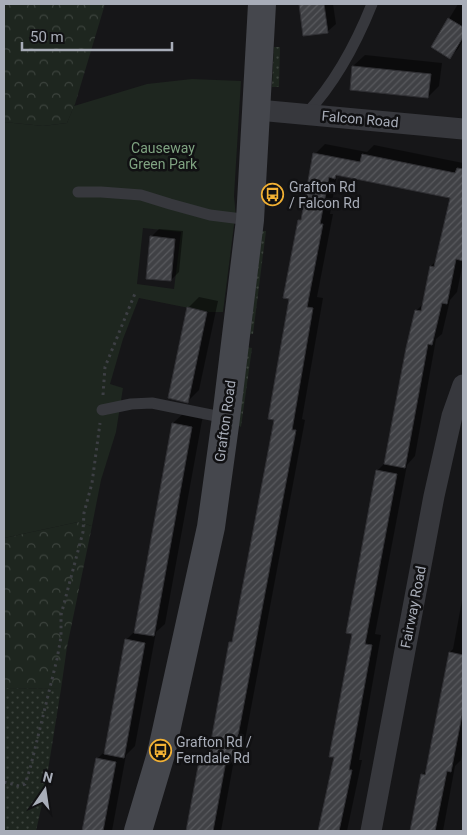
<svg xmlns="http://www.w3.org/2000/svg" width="467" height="835" font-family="Roboto,sans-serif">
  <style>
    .grass { fill: url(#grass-dots) }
    .forest { fill: url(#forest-crowns) }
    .park { fill: #1e261f; fill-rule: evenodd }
    .shadow { fill: #0007 }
    .building { fill: url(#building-hatch); stroke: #303034 }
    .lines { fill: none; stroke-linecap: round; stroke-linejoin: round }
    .path { stroke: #3d3f44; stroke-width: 3; stroke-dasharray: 2.5 4; stroke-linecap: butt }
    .lane { stroke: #37383d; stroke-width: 11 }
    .street { stroke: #37383d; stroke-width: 21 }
    .secondary { stroke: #45474d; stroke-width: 28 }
    .labels { text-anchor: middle; stroke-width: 5; stroke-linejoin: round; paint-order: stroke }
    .street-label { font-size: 14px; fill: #a8adb8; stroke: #111113 }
    .park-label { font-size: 14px; fill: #7fa381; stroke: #111113 }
    .poi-label { font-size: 14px; fill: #a8adb8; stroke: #111113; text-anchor: start }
  </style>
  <defs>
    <pattern id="grass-dots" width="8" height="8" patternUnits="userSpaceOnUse" patternTransform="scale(1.25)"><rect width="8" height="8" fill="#1e261f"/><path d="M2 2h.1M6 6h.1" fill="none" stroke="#3c433d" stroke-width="1.8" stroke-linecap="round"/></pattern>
    <pattern id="forest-crowns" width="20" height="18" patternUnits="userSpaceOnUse" patternTransform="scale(1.25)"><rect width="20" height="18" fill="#1e261f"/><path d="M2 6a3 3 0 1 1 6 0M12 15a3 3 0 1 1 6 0" fill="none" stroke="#3c433d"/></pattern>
    <pattern id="building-hatch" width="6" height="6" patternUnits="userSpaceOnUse" patternTransform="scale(1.25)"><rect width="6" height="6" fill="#404145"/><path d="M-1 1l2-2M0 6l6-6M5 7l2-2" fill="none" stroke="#595a5e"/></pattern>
  </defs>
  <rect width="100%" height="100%" fill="#161618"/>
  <g class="grass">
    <path d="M 274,47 L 280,47 L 279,87 L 272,87 Z"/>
    <path d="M 259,231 L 266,231 L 253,334 L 247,334 Z"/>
    <path d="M 245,347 L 252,348 L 241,427 L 235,423 Z"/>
    <path d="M 4,688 L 61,689 L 44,795 L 36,831 L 4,831 Z"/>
  </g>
  <g class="forest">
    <path d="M 4,4 L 105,4 L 75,104 L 67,123 L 43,126 L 4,122 Z"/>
    <path d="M 78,522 L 92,526 L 67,647 L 61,689 L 4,688 L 4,538 Z"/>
  </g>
  <path class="park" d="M 192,79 L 241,81 L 234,196 L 236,217 L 234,225 L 223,312 L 209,312 L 139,298 L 123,339 L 110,384 L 123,388 L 116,432 L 101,480 L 92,526 L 78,522 L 4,538 L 4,122 L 43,126 L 67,123 L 74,106 L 147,84 ZM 143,228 L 181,232 L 174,289 L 137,284 Z"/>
  <g class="shadow">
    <path d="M 300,4 L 333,4 L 336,24 L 328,31 L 304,34 Z"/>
    <path d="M 458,4 L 463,4 L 463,40 L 458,49 L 450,57 L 432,47 Z"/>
    <path d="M 365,55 L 442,63 L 439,86 L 428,97 L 353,66 Z"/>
    <path d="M 325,144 L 367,152 L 374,145 L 463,163 L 463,262 L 457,292 L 450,300 L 442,334 L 436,339 L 415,456 L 407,465 L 375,634 L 381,635 L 359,760 L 362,760 L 347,831 L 320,831 L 335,756 L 378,470 L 386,462 L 416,311 L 424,303 L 431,266 L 437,260 L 451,197 L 337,174 L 330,214 L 333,214 L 317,297 L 323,298 L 302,419 L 305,420 L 243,751 L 234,760 L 221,831 L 188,831 L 200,762 L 210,752 L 230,642 L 234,639 L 275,419 L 299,220 L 303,217 L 315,154 Z"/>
    <path d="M 159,229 L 183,231 L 179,272 L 171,280 L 151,237 Z"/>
    <path d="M 199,297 L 218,301 L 199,390 L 188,401 L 188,308 Z"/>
    <path d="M 185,412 L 203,415 L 165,624 L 156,632 L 135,746 L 126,755 L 112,831 L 84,831 L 97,759 L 106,750 L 126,640 L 135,631 L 173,423 Z"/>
    <path d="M 463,595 L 463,749 L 461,760 L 455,766 L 443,831 L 411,831 L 422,775 L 428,769 L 450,652 L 453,649 Z"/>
  </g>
  <g class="building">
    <path d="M 299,4 L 324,4 L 328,33 L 303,36 Z"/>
    <path d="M 448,18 L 463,27 L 463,37 L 450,59 L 431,47 Z"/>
    <path d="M 352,66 L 431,74 L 428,98 L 350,90 Z"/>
    <path d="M 313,153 L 360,162 L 362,154 L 455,173 L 457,168 L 463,169 L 463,261 L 456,259 L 447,304 L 442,303 L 432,345 L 428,344 L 405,468 L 384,464 L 406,348 L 415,310 L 421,311 L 430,266 L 434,267 L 450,198 L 336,175 L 335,179 L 329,177 L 320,224 L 323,224 L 307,307 L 313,308 L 292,430 L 296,430 L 233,762 L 226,761 L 213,831 L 186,831 L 199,761 L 207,763 L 229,642 L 232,642 L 274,420 L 268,419 L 289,299 L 283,298 L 298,220 L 301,220 Z"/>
    <path d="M 150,236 L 175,239 L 171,281 L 146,279 Z"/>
    <path d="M 187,307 L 207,312 L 188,403 L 168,398 Z"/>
    <path d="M 172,423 L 192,427 L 154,636 L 134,633 Z"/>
    <path d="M 376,470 L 397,474 L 365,644 L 372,645 L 349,770 L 352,770 L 339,831 L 318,831 L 334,757 L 329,757 L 352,634 L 346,633 Z"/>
    <path d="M 125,639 L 145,643 L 124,758 L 104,754 Z"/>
    <path d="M 449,652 L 463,655 L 463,710 L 451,772 L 447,771 L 435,831 L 410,831 L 421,774 L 425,775 Z"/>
    <path d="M 96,758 L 116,762 L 103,831 L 82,831 Z"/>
  </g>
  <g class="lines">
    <g class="path">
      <path d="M 103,395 L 105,367 L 136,291"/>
      <path d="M 4,782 L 19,786 L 25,784 L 30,769 L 57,659 L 61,637 L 61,615 L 83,532 L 84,513 L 92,483 L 100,423"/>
    </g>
    <g class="lane">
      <path d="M 306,114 C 336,82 356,44 372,4"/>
      <path d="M 78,192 L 101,192 L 141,195 L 170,204 L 210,215 L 250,220"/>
      <path d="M 102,410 L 131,404 L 152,403 L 226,418"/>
    </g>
    <g class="street">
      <path d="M 258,110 L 463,129"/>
      <path d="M 371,831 L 434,496 L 452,416 L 463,385"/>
    </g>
    <path class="secondary" d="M 138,831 L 161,754 L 211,527 L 226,418 L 250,220 L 262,4"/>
  </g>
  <defs>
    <symbol id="bus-ring" viewBox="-11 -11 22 22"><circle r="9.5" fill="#111113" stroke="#f2b134" stroke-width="1.5"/><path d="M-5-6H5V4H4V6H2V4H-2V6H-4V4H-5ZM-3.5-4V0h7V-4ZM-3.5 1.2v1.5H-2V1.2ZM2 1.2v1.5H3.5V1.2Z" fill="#f2b134"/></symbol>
  </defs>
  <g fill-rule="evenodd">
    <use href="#bus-ring" x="260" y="182" width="25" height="25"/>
    <use href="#bus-ring" x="148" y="738" width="25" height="25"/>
  </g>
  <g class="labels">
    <g class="street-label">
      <text transform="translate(360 119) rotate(5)" y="5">Falcon Road</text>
      <text transform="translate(225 421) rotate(-82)" y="5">Grafton Road</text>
      <text transform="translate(413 607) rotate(-79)" y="5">Fairway Road</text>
    </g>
    <g class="park-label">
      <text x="163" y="153">Causeway<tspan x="163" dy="16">Green Park</tspan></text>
    </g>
    <g class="poi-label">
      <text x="289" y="192">Grafton Rd<tspan x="289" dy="16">/ Falcon Rd</tspan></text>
      <text x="176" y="747">Grafton Rd /<tspan x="176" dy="16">Ferndale Rd</tspan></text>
    </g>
  </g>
  <rect width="467" height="835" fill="none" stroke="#a8adb8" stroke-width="10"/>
  <g transform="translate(45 790) rotate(13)" stroke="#111113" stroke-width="4" paint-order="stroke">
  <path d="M0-4L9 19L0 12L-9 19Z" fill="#a8adb8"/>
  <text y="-8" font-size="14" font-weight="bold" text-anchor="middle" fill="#a8adb8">N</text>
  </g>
  <path d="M22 42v8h150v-8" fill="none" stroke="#a8adb8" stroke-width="2.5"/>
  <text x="30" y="42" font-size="15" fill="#a8adb8" stroke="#111113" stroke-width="4" paint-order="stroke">50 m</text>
</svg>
